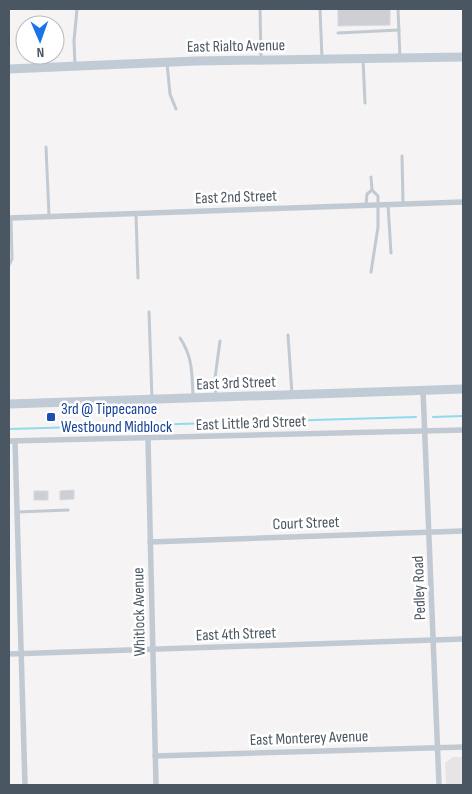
<svg xmlns="http://www.w3.org/2000/svg" width="472" height="794" font-family="'Sofia Sans Condensed',sans-serif">
  <style>
    .education { fill: #e6e4e5 }
    .lines { fill: none; stroke-linecap: round; stroke-linejoin: round }
    .stream { stroke: #90daee; stroke-width: 2 }
    .building { fill: #cdcfd5; stroke: #d7d9de }
    .lane { stroke: #c1cad2; stroke-width: 3 }
    .street { stroke: #c1cad2; stroke-width: 5.5 }
    .secondary { stroke: #c1cbd6; stroke-width: 9 }
    .transit-dot { fill: #1a4fb4; stroke: #fff; stroke-width: 2 }
    .labels { text-anchor: middle; stroke-width: 5; stroke-linejoin: round; paint-order: stroke }
    .street-label { font-size: 16px; fill: #4a5661; stroke: #fff }
    .transit-label { font-size: 16px; fill: #164399; stroke: #fff; text-anchor: start }
  </style>
  <rect width="100%" height="100%" fill="#f5f3f3"/>
  <path class="education" d="M 453,757 L 463,757 L 463,785 L 446,785 L 445,763 Z"/>
  <g class="lines">
    <g class="stream">
      <path d="M 433,417 L 463,416"/>
      <path d="M 9,429 L 416,417"/>
    </g>
  </g>
  <g class="building">
    <path d="M 338,9 L 390,9 L 390,25 L 338,26 Z"/>
    <path d="M 74,490 L 74,499 L 60,500 L 60,491 Z"/>
    <rect x="34" y="491" width="14" height="9"/>
  </g>
  <g class="lines">
    <g class="lane">
      <path d="M 260,9 L 261,58"/>
      <path d="M 320,9 L 322,59"/>
      <path d="M 398,9 L 400,58"/>
      <path d="M 338,33 L 399,30"/>
      <path d="M 363,59 L 365,103"/>
      <path d="M 167,63 L 170,94 L 176,109"/>
      <path d="M 75,65 L 74,41 L 77,9"/>
      <path d="M 46,147 L 49,216"/>
      <path d="M 402,156 L 403,203"/>
      <path d="M 366,205 L 367,194 L 372,190"/>
      <path d="M 388,205 L 391,253"/>
      <path d="M 136,214 L 138,278"/>
      <path d="M 9,265 L 12,259 L 11,218"/>
      <path d="M 371,272 L 378,227 L 378,196 L 372,190 L 371,177"/>
      <path d="M 149,312 L 152,399"/>
      <path d="M 288,335 L 292,394"/>
      <path d="M 180,338 C 193,357 192,375 193,397"/>
      <path d="M 216,397 L 215,378 L 220,341"/>
      <path d="M 18,512 L 68,510"/>
    </g>
    <g class="street">
      <path d="M 9,218 L 463,202"/>
      <path d="M 423,390 L 439,785"/>
      <path d="M 148,439 L 156,785"/>
      <path d="M 9,441 L 463,430"/>
      <path d="M 15,441 L 25,785"/>
      <path d="M 150,542 L 463,531"/>
      <path d="M 9,654 L 463,639"/>
      <path d="M 155,756 L 463,747"/>
    </g>
    <g class="secondary">
      <path d="M 9,69 L 196,61 L 463,57"/>
      <path d="M 9,404 L 463,389"/>
    </g>
  </g>
  <rect class="transit-dot" x="46" y="412" width="10" height="10" rx="2.5"/>
  <g class="labels">
    <g class="street-label">
      <text transform="translate(236 45) rotate(-1)" y="6">East Rialto Avenue</text>
      <text transform="translate(236 196) rotate(-2)" y="6">East 2nd Street</text>
      <text transform="translate(236 382) rotate(-2)" y="6">East 3rd Street</text>
      <text transform="translate(251 422) rotate(-2)" y="6">East Little 3rd Street</text>
      <text transform="translate(306 522) rotate(-2)" y="6">Court Street</text>
      <text transform="translate(418 588) rotate(-92)" y="6">Pedley Road</text>
      <text transform="translate(138 612) rotate(-91)" y="6">Whitlock Avenue</text>
      <text transform="translate(236 633) rotate(-2)" y="6">East 4th Street</text>
      <text transform="translate(309 737) rotate(-2)" y="6">East Monterey Avenue</text>
    </g>
    <g class="transit-label">
      <text x="61" y="414">3rd @ Tippecanoe<tspan x="61" dy="18">Westbound Midblock</tspan></text>
    </g>
  </g>
  <rect width="472" height="794" fill="none" stroke="#4a5661" stroke-width="20"/>
  <g transform="translate(40 40) rotate(178)"><circle r="24" fill="#ffffff" stroke="#b7bbc0"/>
  <path d="M0-4L9 19L0 12L-9 19Z" fill="#1a73e8"/>
  <text y="-8" font-size="14" font-weight="bold" text-anchor="middle" fill="#4a5661">N</text>
  </g>
</svg>
